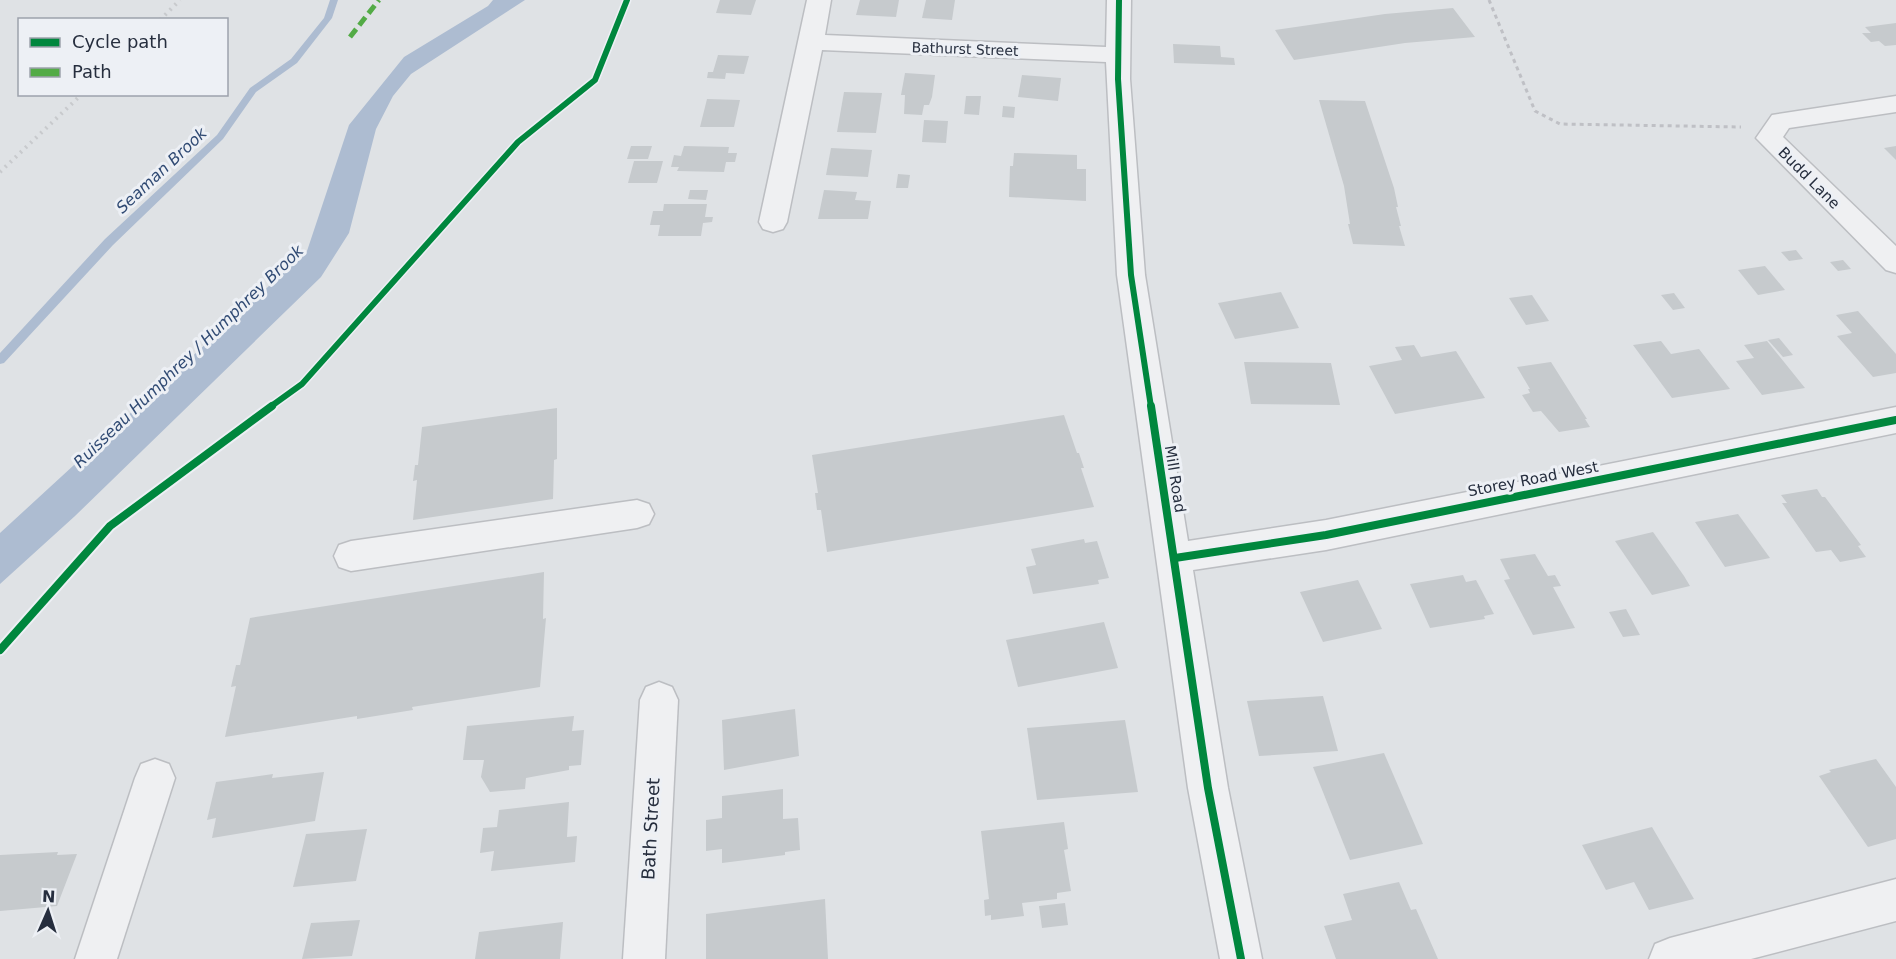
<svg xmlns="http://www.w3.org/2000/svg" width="1896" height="959" font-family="'DejaVu Sans',sans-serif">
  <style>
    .water { fill: #adbcd1 }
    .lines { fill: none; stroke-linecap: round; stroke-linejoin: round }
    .stream { fill: #adbcd1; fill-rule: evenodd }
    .building { fill: #c6cacd }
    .minor-casing { stroke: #bcbec2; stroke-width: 3 }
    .path { stroke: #bfc0c5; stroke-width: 3; stroke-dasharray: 4 4; stroke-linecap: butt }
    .minor { fill: #eff0f2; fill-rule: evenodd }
    .rail { stroke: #c8cacd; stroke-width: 4; stroke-dasharray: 2 5; stroke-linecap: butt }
    .quiet { stroke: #53ab46; stroke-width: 5; stroke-dasharray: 10 5; stroke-linecap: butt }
    .cycleway-far1-casing { stroke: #edf0f5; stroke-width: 9 }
    .cycleway-casing { stroke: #edf0f5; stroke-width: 12 }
    .cycleway-far1 { stroke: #00873e; stroke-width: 6 }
    .cycleway { stroke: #00873e; stroke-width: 8 }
    .labels { text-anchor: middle; stroke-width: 6; stroke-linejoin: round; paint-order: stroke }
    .far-street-label { font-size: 14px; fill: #262e3e; stroke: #edf0f5 }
    .street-label { font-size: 15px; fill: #262e3e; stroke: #edf0f5 }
    .water-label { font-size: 16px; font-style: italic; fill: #304a73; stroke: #edf0f5 }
    .near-street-label { font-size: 18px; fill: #262e3e; stroke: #edf0f5 }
  </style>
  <rect width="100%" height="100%" fill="#dfe2e5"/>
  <path class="water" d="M 493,0 L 525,0 L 411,74 L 393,96 L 376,129 L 349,233 L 321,277 L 75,516 L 0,584 L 0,533 L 307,251 L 349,125 L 404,57 L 488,6 Z"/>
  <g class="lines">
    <path class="stream" d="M 330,0 L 338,0 L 332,18 L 297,63 L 256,92 L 223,139 L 113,245 L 4,363 L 0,364 L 0,353 L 105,239 L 217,135 L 250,88 L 291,59 L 324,18 Z"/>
  </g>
  <g class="building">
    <path d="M 720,0 L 756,0 L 751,15 L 716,13 Z"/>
    <path d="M 860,0 L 899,0 L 896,17 L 856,15 Z"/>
    <path d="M 926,0 L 955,0 L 952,20 L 922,18 Z"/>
    <path d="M 1453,8 L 1475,37 L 1405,43 L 1294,60 L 1275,30 L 1385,14 Z"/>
    <path d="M 1896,23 L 1896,45 L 1885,46 L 1879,41 L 1871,42 L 1862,33 L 1871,33 L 1865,27 Z"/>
    <path d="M 1173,44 L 1220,46 L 1221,57 L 1234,58 L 1235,65 L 1174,63 Z"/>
    <path d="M 718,55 L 749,56 L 744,74 L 726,73 L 725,79 L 707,78 L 708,72 L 713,72 Z"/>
    <path d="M 905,73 L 935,75 L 932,97 L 929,105 L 924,105 L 922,115 L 904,114 L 905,95 L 901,95 Z"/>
    <path d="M 1022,75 L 1061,78 L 1058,101 L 1018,97 Z"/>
    <path d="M 844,92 L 882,93 L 876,133 L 837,132 Z"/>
    <path d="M 966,96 L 981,96 L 979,115 L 964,114 Z"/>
    <path d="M 707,99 L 740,100 L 734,127 L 700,127 Z"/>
    <path d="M 1319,100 L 1365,101 L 1394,188 L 1398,207 L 1396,207 L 1401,226 L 1399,226 L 1405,246 L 1353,244 L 1348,224 L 1350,224 L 1344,186 Z"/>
    <path d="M 1003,106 L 1015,107 L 1014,118 L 1002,117 Z"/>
    <path d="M 924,120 L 948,121 L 946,143 L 922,142 Z"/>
    <path d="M 631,146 L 652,146 L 648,159 L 627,159 Z"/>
    <path d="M 684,146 L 729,147 L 728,153 L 737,153 L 735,162 L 726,162 L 724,172 L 677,171 L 679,167 L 671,167 L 674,155 L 681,156 Z"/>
    <path d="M 1896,146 L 1896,160 L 1884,148 Z"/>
    <path d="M 831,148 L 872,150 L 868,177 L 826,175 Z"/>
    <path d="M 1014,153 L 1077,155 L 1077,169 L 1086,169 L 1086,201 L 1009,197 L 1010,166 L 1013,166 Z"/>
    <path d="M 634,161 L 663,161 L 657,183 L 628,183 Z"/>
    <path d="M 898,174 L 910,175 L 908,188 L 896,188 Z"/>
    <path d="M 690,190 L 708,190 L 706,200 L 688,199 Z"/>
    <path d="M 824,190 L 857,192 L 855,200 L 871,201 L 868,219 L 818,219 Z"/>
    <path d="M 664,204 L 707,204 L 705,217 L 713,217 L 712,222 L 703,223 L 701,236 L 658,236 L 660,225 L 650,225 L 653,211 L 663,211 Z"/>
    <path d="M 1796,250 L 1803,259 L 1789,261 L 1781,252 Z"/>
    <path d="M 1843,260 L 1851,269 L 1838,271 L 1830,262 Z"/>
    <path d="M 1765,266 L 1785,290 L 1758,295 L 1738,270 Z"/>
    <path d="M 1281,292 L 1299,328 L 1235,339 L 1218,303 Z"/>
    <path d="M 1674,293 L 1685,308 L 1673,310 L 1661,295 Z"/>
    <path d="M 1532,295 L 1549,321 L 1526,325 L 1509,298 Z"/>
    <path d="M 1858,311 L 1896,354 L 1896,373 L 1873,377 L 1837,336 L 1852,333 L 1836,315 Z"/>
    <path d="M 1779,338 L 1793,355 L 1783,357 L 1768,340 Z"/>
    <path d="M 1661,341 L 1671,354 L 1699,349 L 1730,389 L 1672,398 L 1633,345 Z"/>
    <path d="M 1767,341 L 1805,388 L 1762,395 L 1736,361 L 1754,358 L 1744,345 Z"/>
    <path d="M 1414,345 L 1421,357 L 1456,351 L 1485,398 L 1395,414 L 1369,366 L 1402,360 L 1395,347 Z"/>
    <path d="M 1244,362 L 1331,363 L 1340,405 L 1251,404 Z"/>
    <path d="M 1551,362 L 1587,419 L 1585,419 L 1590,427 L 1559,432 L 1541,411 L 1533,412 L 1522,395 L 1530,393 L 1528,389 L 1530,389 L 1517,367 Z"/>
    <path d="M 557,408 L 557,459 L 554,460 L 553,499 L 413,520 L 417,480 L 413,481 L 415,465 L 418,465 L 422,427 Z"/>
    <path d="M 1064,415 L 1077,453 L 1079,453 L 1084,468 L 1081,468 L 1094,507 L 827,552 L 821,510 L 817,510 L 815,493 L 818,493 L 812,455 Z"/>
    <path d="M 1817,489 L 1822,497 L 1825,497 L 1861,545 L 1858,546 L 1866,557 L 1840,562 L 1831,550 L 1816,552 L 1782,503 L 1787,503 L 1781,495 Z"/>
    <path d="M 1738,514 L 1770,558 L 1725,567 L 1695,522 Z"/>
    <path d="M 1653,532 L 1684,576 L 1690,586 L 1652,595 L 1615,541 Z"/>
    <path d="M 1084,539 L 1085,543 L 1097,541 L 1109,578 L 1098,580 L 1099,584 L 1033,594 L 1026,567 L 1036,565 L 1031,549 Z"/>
    <path d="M 1535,554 L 1548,576 L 1555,575 L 1561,586 L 1553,587 L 1575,628 L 1533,635 L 1504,580 L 1510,579 L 1500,559 Z"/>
    <path d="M 544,572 L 543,619 L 546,618 L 540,687 L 412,707 L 413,710 L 357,719 L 357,716 L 225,737 L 236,686 L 231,687 L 236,665 L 240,665 L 250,618 Z"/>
    <path d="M 1463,575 L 1466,582 L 1476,580 L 1494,614 L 1484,616 L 1485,619 L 1430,628 L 1410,584 Z"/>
    <path d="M 1358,580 L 1382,629 L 1323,642 L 1300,592 Z"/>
    <path d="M 1626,609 L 1640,635 L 1623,637 L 1609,612 Z"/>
    <path d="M 1104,622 L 1118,668 L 1018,687 L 1006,640 Z"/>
    <path d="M 1323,696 L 1338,751 L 1259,756 L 1247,701 Z"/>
    <path d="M 795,709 L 799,756 L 724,770 L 722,720 Z"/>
    <path d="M 574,716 L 572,731 L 584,730 L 581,765 L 569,766 L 569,770 L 526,778 L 525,789 L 490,792 L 481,777 L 484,760 L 463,760 L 467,726 Z"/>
    <path d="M 1125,720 L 1138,792 L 1037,800 L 1027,728 Z"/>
    <path d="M 1384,753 L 1423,844 L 1350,860 L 1313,767 Z"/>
    <path d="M 1876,759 L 1896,787 L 1896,839 L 1868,847 L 1819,776 L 1831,772 L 1829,770 Z"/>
    <path d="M 324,772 L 315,821 L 212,838 L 216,818 L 207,820 L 216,782 L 273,774 L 272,778 Z"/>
    <path d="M 783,789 L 783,819 L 798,818 L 800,850 L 785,852 L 785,855 L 722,863 L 722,849 L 706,851 L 706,820 L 722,818 L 722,796 Z"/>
    <path d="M 569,802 L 567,837 L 577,836 L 575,862 L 491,871 L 494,851 L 480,853 L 483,828 L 497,827 L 499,810 Z"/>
    <path d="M 1064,822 L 1068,849 L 1064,850 L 1071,891 L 1057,893 L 1057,899 L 1022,903 L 1024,916 L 991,920 L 991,915 L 985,916 L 984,900 L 989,899 L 981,831 Z"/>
    <path d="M 1652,827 L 1694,899 L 1649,910 L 1634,882 L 1606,890 L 1582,845 Z"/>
    <path d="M 367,829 L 356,881 L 293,887 L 306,834 Z"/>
    <path d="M 58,852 L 57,855 L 77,854 L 57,906 L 0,911 L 0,855 Z"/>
    <path d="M 1399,882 L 1411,910 L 1416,909 L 1438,959 L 1336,959 L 1324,926 L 1352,920 L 1343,894 Z"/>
    <path d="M 825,899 L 828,959 L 706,959 L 706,914 Z"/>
    <path d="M 1065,903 L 1068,925 L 1042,928 L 1039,906 Z"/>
    <path d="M 360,920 L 352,956 L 302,959 L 311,923 Z"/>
    <path d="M 563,922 L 560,959 L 475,959 L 479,932 Z"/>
  </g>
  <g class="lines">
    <defs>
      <g id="minor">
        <path d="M 807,0 L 831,0 L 825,35 L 1106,47 L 1107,0 L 1131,0 L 1130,79 L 1145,275 L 1188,541 L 1326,520 L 1896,407 L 1896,433 L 1326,550 L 1193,570 L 1228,788 L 1262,959 L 1220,959 L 1188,788 L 1117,275 L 1106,62 L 822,50 L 787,222 L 783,229 L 773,232 L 763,229 L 759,222 Z"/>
        <path d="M 1896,96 L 1896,112 L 1789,128 L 1783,137 L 1896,246 L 1896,273 L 1886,270 L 1756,138 L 1772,115 Z"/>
        <path d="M 637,500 L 649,504 L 654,514 L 649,524 L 637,528 L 351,571 L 339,567 L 334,556 L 339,545 L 351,541 Z"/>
        <path d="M 659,682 L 672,687 L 678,700 L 665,959 L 623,959 L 640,700 L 646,687 Z"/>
        <path d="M 155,759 L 169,764 L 175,778 L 117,959 L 75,959 L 135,778 L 141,764 Z"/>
        <path d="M 1896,879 L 1896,921 L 1751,959 L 1649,959 L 1655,944 L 1670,938 Z"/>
      </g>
    </defs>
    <use href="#minor" class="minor-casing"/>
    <path class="path" d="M 1489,0 L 1535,111 L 1560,124 L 1741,127"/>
    <use href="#minor" class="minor"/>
    <g class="rail">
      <path d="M 160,20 L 180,0"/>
      <path d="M 0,172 L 82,94"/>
    </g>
    <path class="quiet" d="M 350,37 L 379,0"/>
    <defs>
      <g id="cycleway-far1">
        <path d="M 1119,0 L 1118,79 L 1131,275 L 1151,407"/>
        <path d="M 270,407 L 302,384 L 518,142 L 595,80 L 627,0"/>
      </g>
      <g id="cycleway">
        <path d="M 1151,406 L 1208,788 L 1241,959"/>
        <path d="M 1175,558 L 1326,535 L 1896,420"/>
        <path d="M 0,650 L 110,526 L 272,406"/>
      </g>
    </defs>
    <use href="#cycleway-far1" class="cycleway-far1-casing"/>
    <use href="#cycleway" class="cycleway-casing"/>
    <use href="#cycleway-far1" class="cycleway-far1"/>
    <use href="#cycleway" class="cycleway"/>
  </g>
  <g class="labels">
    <g class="far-street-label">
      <text transform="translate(965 49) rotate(2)" y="5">Bathurst Street</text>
    </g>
    <g class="street-label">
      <text transform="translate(1809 178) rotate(45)" y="5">Budd Lane</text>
      <text transform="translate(1175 479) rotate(81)" y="5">Mill Road</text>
      <text transform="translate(1533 479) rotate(-11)" y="5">Storey Road West</text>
    </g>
    <g class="water-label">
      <text transform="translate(161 170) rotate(-43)" y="6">Seaman Brook</text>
      <text transform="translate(188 356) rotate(-44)" y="6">Ruisseau Humphrey / Humphrey Brook</text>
    </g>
    <g class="near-street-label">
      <text transform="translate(651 829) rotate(-87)" y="6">Bath Street</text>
    </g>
  </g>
  <rect x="18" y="18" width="210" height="78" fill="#edf0f5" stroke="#9da2ac" stroke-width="1.5"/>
  <rect x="30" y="38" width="30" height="9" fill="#00873e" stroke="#9da2ac" stroke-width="1.5"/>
  <text x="72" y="48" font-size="18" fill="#262e3e">Cycle path</text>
  <rect x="30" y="68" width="30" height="9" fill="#53ab46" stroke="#9da2ac" stroke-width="1.5"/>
  <text x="72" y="78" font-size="18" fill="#262e3e">Path</text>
  <g transform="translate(48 911) rotate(3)" stroke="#edf0f5" stroke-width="4.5" paint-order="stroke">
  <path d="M0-4.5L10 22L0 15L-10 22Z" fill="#262e3e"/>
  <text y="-9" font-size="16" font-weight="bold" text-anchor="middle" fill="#262e3e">N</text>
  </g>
</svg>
